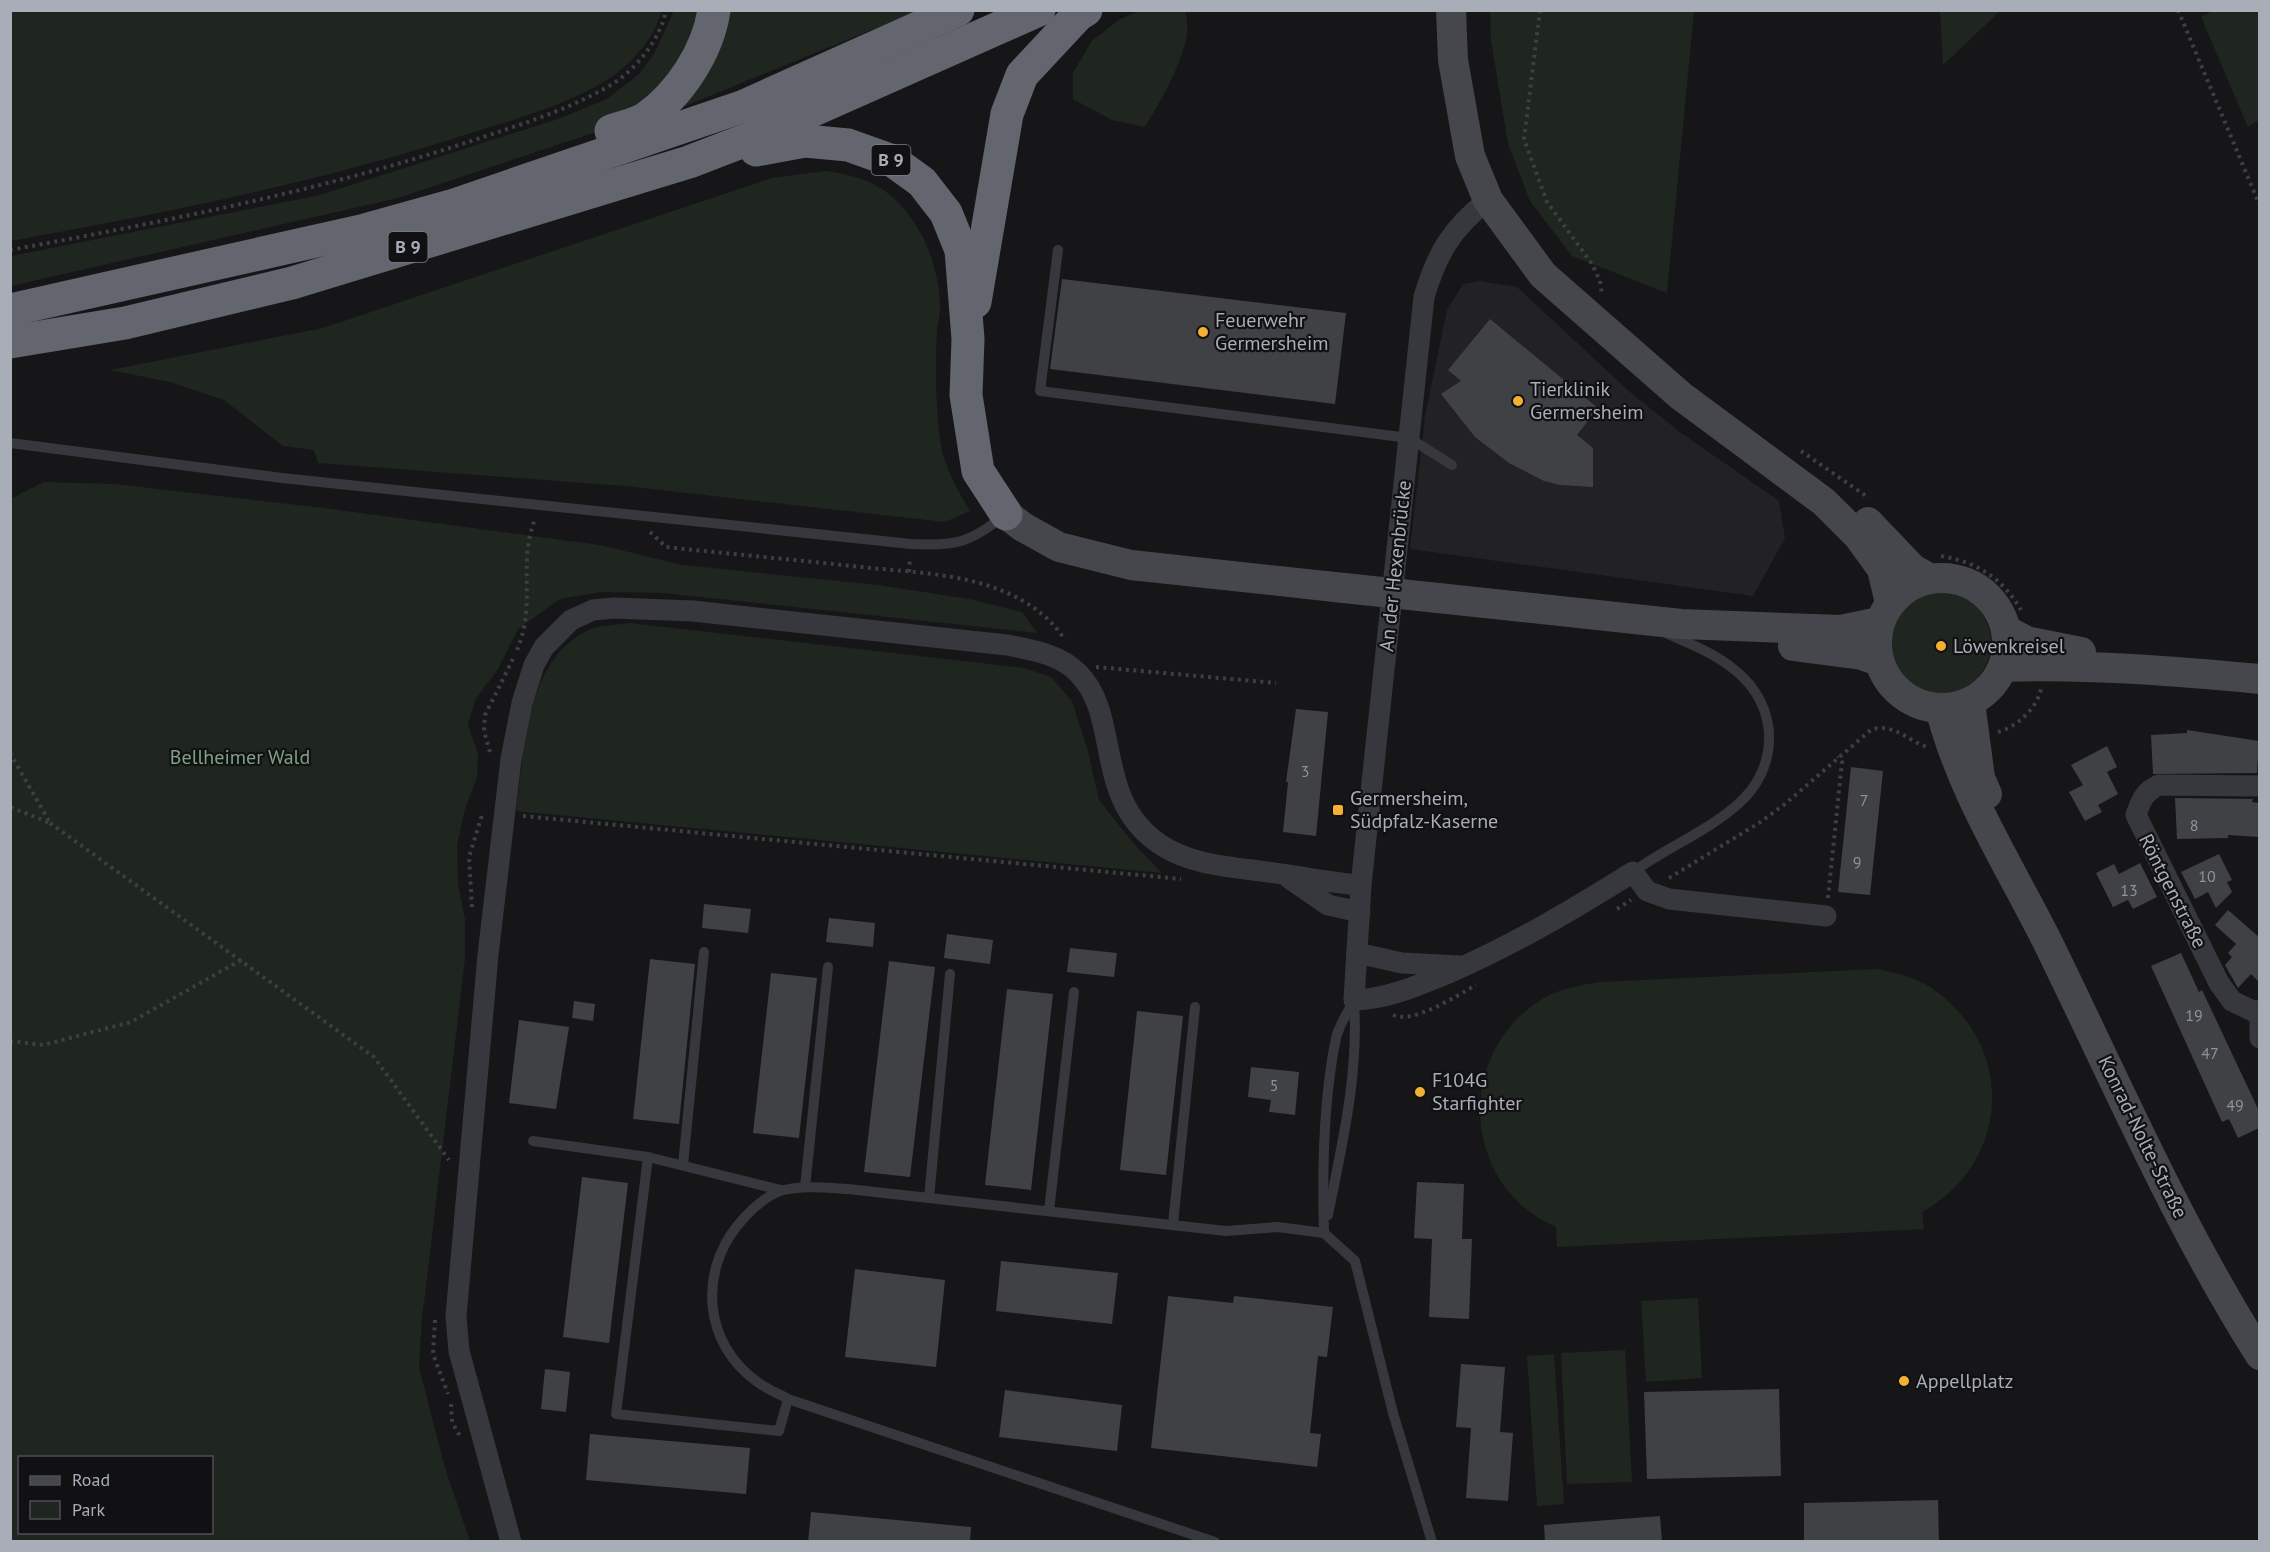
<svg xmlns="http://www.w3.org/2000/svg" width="2270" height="1552" font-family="'PT Sans',sans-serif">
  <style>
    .built { fill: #222225 }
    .green { fill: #1e261f; fill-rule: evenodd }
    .building { fill: #404145 }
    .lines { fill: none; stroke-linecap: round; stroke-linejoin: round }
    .path { stroke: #3d3f44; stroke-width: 4; stroke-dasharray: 3 4.5; stroke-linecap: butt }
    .lane { stroke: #37383d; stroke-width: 10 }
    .street { stroke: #37383d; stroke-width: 21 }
    .secondary { stroke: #45474d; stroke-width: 30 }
    .highway { stroke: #63666e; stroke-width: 33 }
    .secondary-bridge { stroke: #45474d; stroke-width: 30 }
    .poi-dot { fill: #f2b134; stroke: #111113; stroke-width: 2 }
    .labels { text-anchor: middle; stroke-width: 4.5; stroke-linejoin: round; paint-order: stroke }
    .number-label { font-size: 16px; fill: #8e929b }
    .shield { fill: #111113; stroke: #7b7e86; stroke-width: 1.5 }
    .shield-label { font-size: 18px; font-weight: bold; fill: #a8adb8 }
    .poi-label { font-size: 20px; fill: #a8adb8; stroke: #111113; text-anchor: start }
    .street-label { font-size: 20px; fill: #a8adb8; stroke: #111113 }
    .park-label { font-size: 20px; fill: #7fa381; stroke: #111113 }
  </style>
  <rect width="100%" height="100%" fill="#161618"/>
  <path class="built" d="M 1479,281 L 1517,287 L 1630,392 L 1680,432 L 1779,501 L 1785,538 L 1753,596 L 1410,549 L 1425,416 L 1447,310 L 1463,284 Z"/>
  <g class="green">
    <path d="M 11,10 L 661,10 L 661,11 C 656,37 631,64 610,78 C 568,105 518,118 471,133 C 321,182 165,213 11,241 Z"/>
    <path d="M 1184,10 C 1199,39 1160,102 1145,127 L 1112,120 L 1073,99 L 1073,73 L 1092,41 L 1120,19 L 1140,11 Z"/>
    <path d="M 1940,10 L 2000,10 L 2000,11 L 1943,65 Z"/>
    <path d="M 674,11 L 706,11 L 690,57 L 620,124 L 398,198 L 11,286 L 11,256 L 320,195 L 558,119 L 607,99 L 638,75 L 654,54 Z"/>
    <path d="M 723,11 L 918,11 L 673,111 Z"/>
    <path d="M 1490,11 L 1694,11 L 1667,293 L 1572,256 L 1530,201 L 1508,144 L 1491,40 Z"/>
    <path d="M 2213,11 L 2259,11 L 2259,120 L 2248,127 L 2201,17 Z"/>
    <path d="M 826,171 C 845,174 866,178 882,189 C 918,213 938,261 940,303 C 941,312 938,321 937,330 C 935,363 935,427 944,458 C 950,477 960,494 970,511 L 945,522 L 625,486 L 318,463 L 314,450 L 283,446 L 224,400 L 170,382 L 110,370 L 323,328 L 772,178 Z"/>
    <path d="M 44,482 L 115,484 L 324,508 L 600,545 L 682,565 L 878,585 L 969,599 L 1022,612 L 1037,633 L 663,593 L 601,592 L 560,599 L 518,629 L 498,669 L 475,700 L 468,725 L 478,754 L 477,777 L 465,809 L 457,845 L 458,885 L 465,919 L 465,959 L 422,1319 L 419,1367 L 445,1468 L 470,1541 L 11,1541 L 10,499 ZM 20,1458 L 212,1458 L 212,1532 L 20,1532 Z"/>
    <circle cx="1940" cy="643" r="51"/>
    <path d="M 630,623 L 1024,668 L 1051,677 L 1072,701 L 1088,751 L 1099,800 L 1134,844 L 1162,873 L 516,811 C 524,753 525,659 589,630 C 600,625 617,625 630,623 Z"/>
    <path d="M 1877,969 C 1896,973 1916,977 1933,989 C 2016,1046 2011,1163 1922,1212 L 1924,1229 L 1557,1247 L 1556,1227 C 1460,1185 1454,1051 1544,998 C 1561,988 1582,985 1601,982 Z"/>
    <path d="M 1698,1298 L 1702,1378 L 1646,1382 L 1641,1301 Z"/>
    <path d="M 1625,1350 L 1632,1482 L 1567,1484 L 1561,1353 Z"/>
    <path d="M 1554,1354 L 1564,1504 L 1537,1506 L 1527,1356 Z"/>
  </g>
  <g class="building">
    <path d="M 1062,279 L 1346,313 L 1335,404 L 1050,369 Z"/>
    <path d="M 1490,319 L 1598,408 L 1577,435 L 1593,448 L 1593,487 L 1560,485 L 1544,481 L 1509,463 L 1475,437 L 1441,394 L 1461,381 L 1448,370 Z"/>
    <path d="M 1296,709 L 1328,712 L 1316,836 L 1283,832 L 1288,782 L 1286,782 Z"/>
    <path d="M 2187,730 L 2259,741 L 2257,773 L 2153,774 L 2151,735 L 2187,733 Z"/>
    <path d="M 2107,746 L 2117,767 L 2107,772 L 2118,794 L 2098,805 L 2102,812 L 2085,821 L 2069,792 L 2083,785 L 2071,765 Z"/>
    <path d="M 1851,767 L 1883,771 L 1870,895 L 1838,892 Z"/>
    <path d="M 2175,798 L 2253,799 L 2252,802 L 2259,803 L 2259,837 L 2228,835 L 2228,838 L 2177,839 Z"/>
    <path d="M 2219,854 L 2232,880 L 2227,882 L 2232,892 L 2216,908 L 2208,892 L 2195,899 L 2181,872 Z"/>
    <path d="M 2140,863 L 2157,897 L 2133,909 L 2128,900 L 2113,907 L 2096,873 L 2114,864 L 2119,874 Z"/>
    <path d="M 704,904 L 751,909 L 748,933 L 702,928 Z"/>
    <path d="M 2228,910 L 2259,937 L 2259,982 L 2251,974 L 2238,988 L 2225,965 L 2232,957 L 2228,953 L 2236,944 L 2215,925 Z"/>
    <path d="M 829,918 L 875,923 L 873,947 L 826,942 Z"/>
    <path d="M 947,934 L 993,940 L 990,964 L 944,958 Z"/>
    <path d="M 1070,948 L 1117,953 L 1114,977 L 1067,972 Z"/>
    <path d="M 2181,953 L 2199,992 L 2202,990 L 2259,1111 L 2259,1128 L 2238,1138 L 2229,1119 L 2222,1122 L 2151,966 Z"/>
    <path d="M 650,959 L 695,964 L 679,1124 L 633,1119 Z"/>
    <path d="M 889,961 L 935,967 L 910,1177 L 864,1172 Z"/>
    <path d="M 771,973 L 817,978 L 799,1138 L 753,1133 Z"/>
    <path d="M 1007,989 L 1053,994 L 1031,1190 L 985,1185 Z"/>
    <path d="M 574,1001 L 595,1004 L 593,1021 L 572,1018 Z"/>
    <path d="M 1137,1011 L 1183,1016 L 1166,1175 L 1120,1170 Z"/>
    <path d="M 519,1020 L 569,1027 L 556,1109 L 509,1103 Z"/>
    <path d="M 1251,1067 L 1299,1072 L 1295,1115 L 1269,1112 L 1271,1100 L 1248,1097 Z"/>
    <path d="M 582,1177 L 628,1183 L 609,1343 L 563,1337 Z"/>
    <path d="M 1417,1182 L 1464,1184 L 1462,1239 L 1472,1239 L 1469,1319 L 1429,1317 L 1432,1239 L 1414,1238 Z"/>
    <path d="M 1001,1261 L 1118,1273 L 1112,1324 L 996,1311 Z"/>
    <path d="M 855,1269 L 945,1280 L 936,1367 L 845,1357 Z"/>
    <path d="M 1168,1296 L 1233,1303 L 1234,1296 L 1333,1307 L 1327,1357 L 1318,1356 L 1310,1433 L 1321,1434 L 1317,1467 L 1151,1448 Z"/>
    <path d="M 1461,1364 L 1505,1367 L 1500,1432 L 1513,1433 L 1508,1501 L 1466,1498 L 1471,1428 L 1456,1427 Z"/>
    <path d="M 545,1369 L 570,1372 L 566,1412 L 541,1409 Z"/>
    <path d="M 1779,1389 L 1781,1476 L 1647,1479 L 1644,1392 Z"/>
    <path d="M 1005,1390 L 1122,1405 L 1117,1451 L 999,1437 Z"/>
    <path d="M 590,1434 L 750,1448 L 746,1494 L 586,1480 Z"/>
    <path d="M 1938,1500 L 1939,1542 L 1804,1542 L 1804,1503 Z"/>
    <path d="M 811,1512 L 971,1527 L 970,1542 L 808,1542 Z"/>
    <path d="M 1660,1516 L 1662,1542 L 1545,1542 L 1544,1525 Z"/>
  </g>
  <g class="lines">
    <g class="path">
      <path d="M 1540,10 L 1524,139 L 1547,202 L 1592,264 L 1600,281 L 1602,294"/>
      <path d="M 2178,10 L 2260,206"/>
      <path d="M 10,250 C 163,222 315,192 462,144 C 513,127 568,111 614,83 C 637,68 661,38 666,10"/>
      <path d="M 1801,451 L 1869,498"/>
      <path d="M 650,532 L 666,547 C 731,554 796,560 861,567 C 908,572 961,573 1005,592 C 1029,602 1051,618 1065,640"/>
      <path d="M 1941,556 C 1977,562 2002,578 2021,610"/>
      <path d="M 909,572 L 910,557"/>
      <path d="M 517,650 C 537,603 517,565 535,519"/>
      <path d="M 1096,667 L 1276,683"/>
      <path d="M 1998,732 C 2017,727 2037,708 2041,689"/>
      <path d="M 490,752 L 484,731 L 485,715 L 513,659"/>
      <path d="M 10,753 L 50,823 L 10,807"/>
      <path d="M 523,816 L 1181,879"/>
      <path d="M 50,823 L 374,1057 L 449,1160"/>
      <path d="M 1669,878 L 1759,823 L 1785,804 L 1872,729 C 1895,724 1907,740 1927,747"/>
      <path d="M 1828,898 L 1842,762 L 1838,756"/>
      <path d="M 472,907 L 469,857 L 482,815"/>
      <path d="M 1617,909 L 1631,900"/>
      <path d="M 1393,1015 C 1414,1024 1456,996 1476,985"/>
      <path d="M 10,1041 L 43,1045 L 131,1022 L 241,960"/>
      <path d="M 435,1320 L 433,1354 L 448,1394"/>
      <path d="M 451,1404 L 452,1422 L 460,1436"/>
    </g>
    <g class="lane">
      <path d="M 1058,250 L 1040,391 L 1409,438 L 1452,465"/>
      <path d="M 10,443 L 282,478 L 911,544 C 954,546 969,544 1003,516"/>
      <path d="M 1633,872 C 1666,848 1706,832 1737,805 C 1780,768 1780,707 1736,671 C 1716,654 1691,644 1668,634"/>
      <path d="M 533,1141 L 648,1157 L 781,1190"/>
      <path d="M 648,1157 L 616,1414 L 779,1431 L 788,1399"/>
      <path d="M 683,1165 L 704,952"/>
      <path d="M 805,1187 L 828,967"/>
      <path d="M 929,1198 L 950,974"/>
      <path d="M 1049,1211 L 1074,992"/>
      <path d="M 1328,1215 C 1342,1144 1359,1075 1354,1002"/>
      <path d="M 1173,1224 L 1195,1007"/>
      <path d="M 1324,1233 C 1322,1169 1323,1101 1336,1038 C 1339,1025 1348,1012 1354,1000"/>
      <path d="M 1215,1542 L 788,1399 C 777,1393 765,1388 756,1381 C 704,1343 699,1274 737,1226 C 748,1213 767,1194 784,1190 C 805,1185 827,1188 848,1189 L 1226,1231 L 1278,1227 L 1324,1233 L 1355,1261 L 1393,1413 L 1432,1542"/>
    </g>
    <g class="street">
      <path d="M 1488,200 C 1452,228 1437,253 1424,297 L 1361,885 L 1354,1000 C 1388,999 1419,985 1451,972 C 1515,944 1574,909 1633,872 L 1647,891 L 1669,899 L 1826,916"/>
      <path d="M 1289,878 L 1328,905 L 1360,912"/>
      <path d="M 1357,953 L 1402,963 L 1460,966"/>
      <path d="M 2260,1010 L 2260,1038"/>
      <path d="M 2257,1013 L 2232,1001 L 2219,983 L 2136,815 C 2141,800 2145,791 2159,785 L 2260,786"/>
      <path d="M 511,1542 L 459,1351 L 456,1316 L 488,955 L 511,759 L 522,703 L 534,665 L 544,647 L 571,620 L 593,610 L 614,608 L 693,611 L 1007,645 C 1032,650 1059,654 1078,673 C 1122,716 1092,800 1161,845 C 1195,867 1237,867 1275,873 C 1304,877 1332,883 1361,885"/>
    </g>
    <g class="secondary">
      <path d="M 1451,10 L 1453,60 L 1470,156 L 1488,200 L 1543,275 L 1681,396 L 1824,502 L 1858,536 L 1882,569 L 1890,603"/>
      <path d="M 1006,514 L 1023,527 L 1059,547 L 1131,565 L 1344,588"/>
      <path d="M 1868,522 L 1913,569 L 1929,578"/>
      <circle cx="1942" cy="643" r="65"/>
      <path d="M 1438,598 L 1681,624 L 1841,630 L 1879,622"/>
      <path d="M 2006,630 L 2026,641 L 2081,652"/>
      <path d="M 1793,646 L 1862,655 L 1879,661"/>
      <path d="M 2003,667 C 2088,664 2175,671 2260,679"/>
      <path d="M 1970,702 L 1980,778 L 1987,794"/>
      <path d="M 1940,708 C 1962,794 2011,868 2050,947 C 2117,1084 2178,1226 2260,1355"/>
    </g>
    <g class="highway">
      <path d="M 611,131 C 622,127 637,124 646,118 C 680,94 708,51 714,10"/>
      <path d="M 756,150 L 805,141 L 848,145 L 893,161 L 922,182 L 946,213 L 961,250 L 968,339 L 966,395 L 978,471 L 1006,514"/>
      <path d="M 975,302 L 1007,114 L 1022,75 L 1078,15 L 1086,10"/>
      <path d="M 10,310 L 365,230 L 451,206 L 744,106 L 958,10"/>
      <path d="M 10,342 L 125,323 L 292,283 L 689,162 L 746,140 L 1039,10"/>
    </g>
    <path class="secondary-bridge" d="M 1344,588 L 1438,598"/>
  </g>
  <g class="poi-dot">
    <circle cx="1203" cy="332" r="6"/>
    <circle cx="1518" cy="401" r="6"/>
    <circle cx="1941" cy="646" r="6"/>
    <rect x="1332" y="804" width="12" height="12" rx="3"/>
    <circle cx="1420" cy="1092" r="6"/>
    <circle cx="1904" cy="1381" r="6"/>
  </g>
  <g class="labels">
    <g class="number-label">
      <text x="1305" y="777">3</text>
      <text x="1864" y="806">7</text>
      <text x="2194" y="831">8</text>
      <text x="1857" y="868">9</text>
      <text x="2207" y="882">10</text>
      <text x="2129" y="896">13</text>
      <text x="2194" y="1021">19</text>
      <text x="2210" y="1059">47</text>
      <text x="1274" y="1091">5</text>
      <text x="2235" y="1111">49</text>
    </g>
    <g class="shield">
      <rect x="871.5" y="145" width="39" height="30" rx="4.5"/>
      <rect x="388.5" y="232" width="39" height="30" rx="4.5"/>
    </g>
    <g class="shield-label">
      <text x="891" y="166">B 9</text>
      <text x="408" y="253">B 9</text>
    </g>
    <g class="poi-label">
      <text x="1215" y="327">Feuerwehr<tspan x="1215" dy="23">Germersheim</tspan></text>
      <text x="1530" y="396">Tierklinik<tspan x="1530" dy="23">Germersheim</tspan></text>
      <text x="1953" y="653">Löwenkreisel</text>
      <text x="1350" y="805">Germersheim,<tspan x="1350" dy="23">Südpfalz-Kaserne</tspan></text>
      <text x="1432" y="1087">F104G<tspan x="1432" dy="23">Starfighter</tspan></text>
      <text x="1916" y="1388">Appellplatz</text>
    </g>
    <g class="street-label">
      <text transform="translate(1395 566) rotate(-84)" y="7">An der Hexenbrücke</text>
      <text transform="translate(2173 891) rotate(63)" y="7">Röntgenstraße</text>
      <text transform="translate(2143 1137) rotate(64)" y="7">Konrad-Nolte-Straße</text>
    </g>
    <g class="park-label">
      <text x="240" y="764">Bellheimer Wald</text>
    </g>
  </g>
  <rect width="2270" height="1552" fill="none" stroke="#a8adb8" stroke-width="24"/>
  <rect x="18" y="1456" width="195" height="78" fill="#111113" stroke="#4d4f55" stroke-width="1.5"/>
  <rect x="30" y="1476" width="30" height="9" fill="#45474d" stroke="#4d4f55" stroke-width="1.5"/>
  <text x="72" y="1486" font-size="18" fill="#a8adb8">Road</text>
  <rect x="30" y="1501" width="30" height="18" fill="#1e261f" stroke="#4d4f55" stroke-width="1.5"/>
  <text x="72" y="1516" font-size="18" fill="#a8adb8">Park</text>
</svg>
